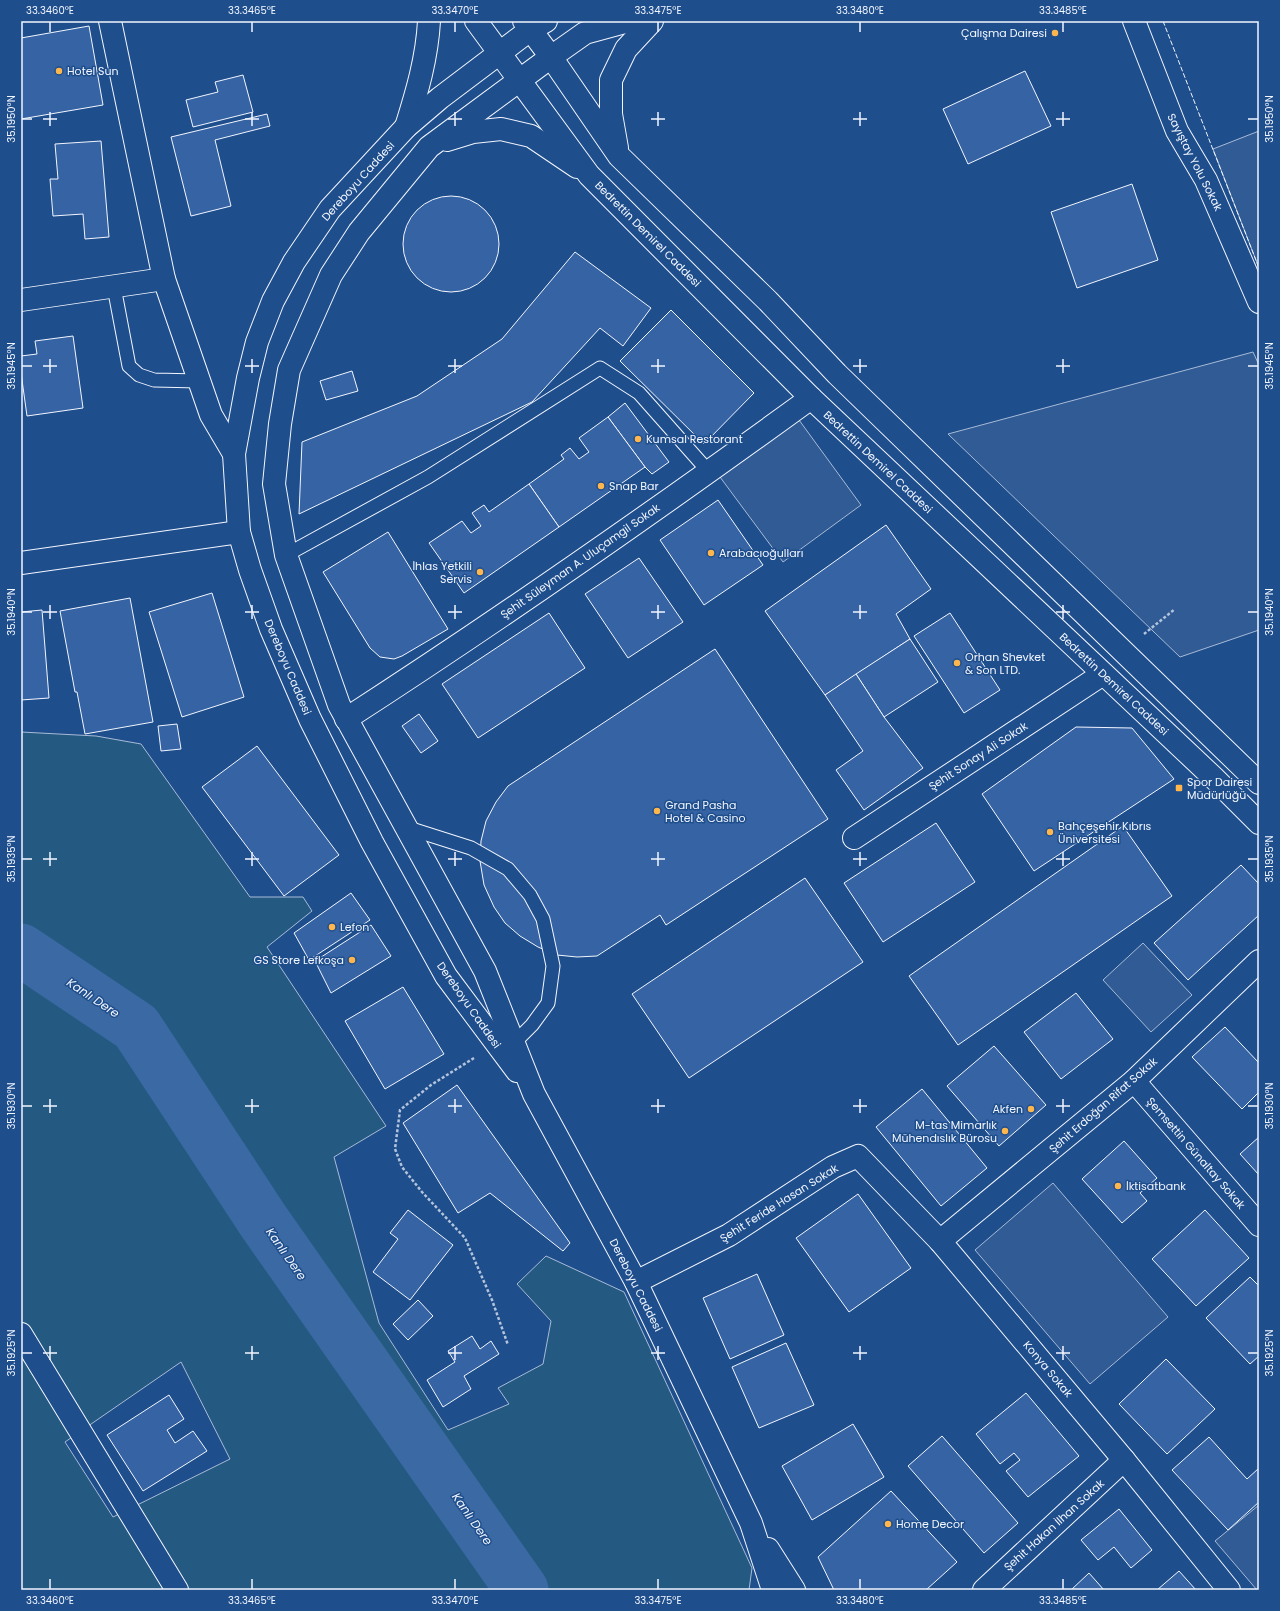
<svg xmlns="http://www.w3.org/2000/svg" width="1280" height="1611" font-family="Poppins,sans-serif">
  <style>
    .green { fill: #245a82; stroke: #a8bbd7; fill-rule: evenodd }
    .parking { fill: #305b95; stroke: #a8bbd7 }
    .lines { fill: none; stroke-linecap: round; stroke-linejoin: round }
    .river { stroke: #3b69a3; stroke-width: 53 }
    .building { fill: #3563a3; stroke: #f2f6ff }
    .service-casing { stroke: #f2f6ff; stroke-width: 15 }
    .minor-casing { stroke: #f2f6ff; stroke-width: 24 }
    .primary-casing { stroke: #f2f6ff; stroke-width: 24 }
    .path { stroke: #b3c4dc; stroke-width: 2.5; stroke-dasharray: 3 2; stroke-linecap: butt }
    .service { stroke: #1f4e8c; stroke-width: 13 }
    .minor { stroke: #1f4e8c; stroke-width: 22 }
    .primary { stroke: #1f4e8c; stroke-width: 22 }
    .fence { stroke: #f2f6ff; stroke-width: 1; stroke-dasharray: 5 2; stroke-linecap: butt }
    .ticks { fill: none; stroke: #f2f6ff; stroke-width: 1.5 }
    .poi-dot { fill: #ffb74d; stroke: #1f4e8c; stroke-width: 1.5 }
    .labels { text-anchor: middle; stroke-width: 3; stroke-linejoin: round; paint-order: stroke }
    .poi-label { font-size: 11px; fill: #f2f6ff; stroke: #1f4e8c; text-anchor: start }
    .street-label { font-size: 11px; fill: #f2f6ff; stroke: #1f4e8c }
    .water-label { font-size: 12px; font-style: italic; fill: #f2f6ff; stroke: #1f4e8c }
    .neatline { fill: none; stroke: #f2f6ff; stroke-width: 1.5 }
    .ticks-label { font-size: 10px; text-anchor: middle; fill: #f2f6ff }
  </style>
  <rect width="100%" height="100%" fill="#1f4e8c"/>
  <path class="green" d="M 21,732 L 96,736 L 141,744 L 250,897 L 303,897 L 312,911 L 267,947 L 386,1126 L 334,1157 L 379,1323 L 448,1430 L 509,1404 L 498,1388 L 543,1364 L 551,1321 L 517,1284 L 546,1256 L 624,1292 L 752,1568 L 749,1590 L 21,1590 ZM 181,1362 L 230,1459 L 113,1517 L 65,1442 Z"/>
  <g class="parking">
    <path d="M 1259,131 L 1259,268 L 1213,149 Z"/>
    <path d="M 1253,352 L 1259,365 L 1259,630 L 1180,657 L 948,434 Z"/>
    <path d="M 799,420 L 861,505 L 783,562 L 720,477 Z"/>
    <path d="M 1143,943 L 1192,995 L 1151,1032 L 1103,980 Z"/>
    <path d="M 1053,1183 L 1168,1317 L 1090,1384 L 975,1250 Z"/>
    <path d="M 1259,1505 L 1259,1590 L 1257,1590 L 1215,1541 Z"/>
  </g>
  <g class="lines">
    <path class="river" d="M 21,950 L 136,1027 L 264,1222 L 522,1590"/>
  </g>
  <g class="building">
    <path d="M 89,26 L 103,105 L 21,119 L 21,38 Z"/>
    <path d="M 1025,71 L 1051,126 L 968,164 L 943,109 Z"/>
    <path d="M 243,75 L 253,112 L 193,127 L 186,100 L 218,92 L 215,82 Z"/>
    <path d="M 267,114 L 270,126 L 215,140 L 231,206 L 191,216 L 171,137 Z"/>
    <path d="M 101,141 L 109,237 L 85,239 L 83,214 L 53,216 L 50,179 L 58,179 L 55,144 Z"/>
    <path d="M 1132,184 L 1158,260 L 1077,288 L 1051,212 Z"/>
    <circle cx="451" cy="244" r="48"/>
    <path d="M 575,252 L 651,308 L 623,346 L 600,328 L 532,402 L 299,514 L 302,442 L 417,396 L 502,339 Z"/>
    <path d="M 671,310 L 754,393 L 704,444 L 620,361 Z"/>
    <path d="M 73,336 L 83,408 L 27,416 L 21,373 L 21,356 L 37,354 L 35,341 Z"/>
    <path d="M 352,371 L 358,391 L 326,400 L 320,381 Z"/>
    <path d="M 625,403 L 669,462 L 652,474 L 645,467 L 608,417 Z"/>
    <path d="M 608,417 L 645,467 L 559,527 L 529,484 L 564,459 L 561,455 L 570,448 L 579,459 L 589,452 L 579,438 Z"/>
    <path d="M 529,484 L 559,527 L 464,593 L 429,543 L 462,521 L 471,533 L 481,526 L 472,513 L 484,505 L 489,512 Z"/>
    <path d="M 718,500 L 763,565 L 704,605 L 660,540 Z"/>
    <path d="M 886,525 L 931,589 L 896,614 L 910,639 L 825,695 L 765,611 Z"/>
    <path d="M 388,532 L 448,629 L 402,656 L 394,659 L 380,657 L 370,648 L 323,572 Z"/>
    <path d="M 639,558 L 683,622 L 628,658 L 585,594 Z"/>
    <path d="M 212,593 L 244,697 L 182,717 L 149,612 Z"/>
    <path d="M 130,598 L 153,722 L 85,734 L 77,692 L 75,692 L 60,611 Z"/>
    <path d="M 42,610 L 49,698 L 21,700 L 21,612 Z"/>
    <path d="M 549,613 L 585,668 L 478,738 L 442,684 Z"/>
    <path d="M 950,613 L 1000,690 L 964,713 L 914,636 Z"/>
    <path d="M 910,639 L 938,682 L 884,717 L 856,674 Z"/>
    <path d="M 715,649 L 828,819 L 666,925 L 660,915 L 597,956 L 577,957 L 557,955 L 538,947 L 520,936 L 505,923 L 494,907 L 484,885 L 480,861 L 481,841 L 486,821 L 496,802 L 508,786 Z"/>
    <path d="M 856,674 L 884,717 L 923,768 L 864,810 L 836,770 L 863,751 L 825,695 Z"/>
    <path d="M 419,714 L 438,741 L 421,753 L 402,726 Z"/>
    <path d="M 177,724 L 181,749 L 161,751 L 158,726 Z"/>
    <path d="M 1076,727 L 1132,728 L 1174,779 L 1034,871 L 982,794 Z"/>
    <path d="M 257,746 L 339,855 L 284,896 L 202,787 Z"/>
    <path d="M 936,823 L 975,882 L 883,942 L 844,883 Z"/>
    <path d="M 1123,826 L 1172,896 L 958,1045 L 909,976 Z"/>
    <path d="M 1241,865 L 1259,884 L 1259,915 L 1188,980 L 1154,943 Z"/>
    <path d="M 805,878 L 863,962 L 689,1078 L 632,994 Z"/>
    <path d="M 351,893 L 370,920 L 309,960 L 294,933 Z"/>
    <path d="M 371,925 L 391,956 L 331,993 L 315,961 Z"/>
    <path d="M 403,987 L 444,1054 L 385,1089 L 345,1021 Z"/>
    <path d="M 1076,993 L 1113,1039 L 1061,1079 L 1024,1032 Z"/>
    <path d="M 1225,1027 L 1259,1063 L 1259,1092 L 1242,1109 L 1192,1057 Z"/>
    <path d="M 994,1046 L 1046,1105 L 999,1146 L 947,1086 Z"/>
    <path d="M 457,1085 L 570,1243 L 563,1251 L 490,1193 L 458,1213 L 403,1123 Z"/>
    <path d="M 922,1089 L 987,1168 L 941,1206 L 876,1127 Z"/>
    <path d="M 1259,1137 L 1259,1175 L 1240,1154 Z"/>
    <path d="M 1124,1141 L 1157,1178 L 1140,1193 L 1147,1201 L 1122,1223 L 1082,1179 Z"/>
    <path d="M 858,1194 L 911,1268 L 849,1312 L 796,1238 Z"/>
    <path d="M 408,1210 L 453,1245 L 410,1300 L 373,1272 L 398,1239 L 390,1233 Z"/>
    <path d="M 1205,1210 L 1249,1258 L 1196,1306 L 1152,1259 Z"/>
    <path d="M 757,1274 L 784,1335 L 730,1359 L 703,1298 Z"/>
    <path d="M 1250,1277 L 1259,1286 L 1259,1356 L 1250,1364 L 1206,1318 Z"/>
    <path d="M 418,1300 L 433,1316 L 408,1340 L 393,1324 Z"/>
    <path d="M 472,1336 L 480,1349 L 491,1341 L 499,1354 L 464,1376 L 471,1389 L 443,1407 L 427,1380 L 455,1362 L 448,1351 Z"/>
    <path d="M 786,1343 L 814,1405 L 759,1428 L 732,1367 Z"/>
    <path d="M 1166,1359 L 1215,1409 L 1167,1454 L 1119,1404 Z"/>
    <path d="M 1026,1393 L 1079,1456 L 1028,1497 L 1006,1471 L 1020,1460 L 1014,1453 L 1000,1464 L 976,1434 Z"/>
    <path d="M 169,1395 L 184,1419 L 167,1430 L 175,1443 L 193,1431 L 207,1451 L 143,1491 L 107,1435 Z"/>
    <path d="M 853,1424 L 884,1477 L 812,1520 L 782,1466 Z"/>
    <path d="M 942,1436 L 1018,1523 L 984,1553 L 908,1466 Z"/>
    <path d="M 1209,1437 L 1247,1479 L 1259,1468 L 1259,1502 L 1228,1530 L 1172,1470 Z"/>
    <path d="M 891,1491 L 957,1562 L 926,1590 L 834,1590 L 818,1557 Z"/>
    <path d="M 1119,1509 L 1152,1550 L 1131,1568 L 1114,1547 L 1098,1560 L 1081,1540 Z"/>
    <path d="M 1179,1571 L 1196,1590 L 1157,1590 Z"/>
    <path d="M 1089,1573 L 1104,1590 L 1071,1590 Z"/>
  </g>
  <g class="lines">
    <defs>
      <g id="service">
        <path d="M 114,287 L 129,366 L 139,375 L 154,380 L 199,381"/>
        <path d="M 286,555 L 428,477 L 600,368 L 639,393 L 709,472"/>
        <path d="M 405,827 L 471,848 L 508,869 L 530,895 L 543,919 L 553,966 L 548,1003 L 532,1025 L 514,1043"/>
      </g>
      <g id="minor">
        <path d="M 110,21 L 164,279 L 211,415 L 234,454"/>
        <path d="M 1134,21 L 1177,131 L 1206,180 L 1259,302"/>
        <path d="M 530,30 L 546,21"/>
        <path d="M 551,57 L 585,33 L 629,21"/>
        <path d="M 21,300 L 164,279"/>
        <path d="M 21,563 L 239,532"/>
        <path d="M 346,719 C 504,617 658,509 811,398"/>
        <path d="M 854,838 L 1103,674"/>
        <path d="M 1134,1081 L 1259,1225"/>
        <path d="M 940,1241 L 1134,1081 L 1259,961"/>
        <path d="M 636,1282 L 729,1235 L 833,1167 L 858,1156 L 940,1241 L 1124,1460 L 1229,1590"/>
        <path d="M 21,1334 L 177,1590"/>
        <path d="M 984,1590 L 1124,1460"/>
      </g>
      <g id="primary">
        <path d="M 476,21 L 589,175 L 811,398 L 1214,778 L 1259,823"/>
        <path d="M 524,21 L 551,57 L 619,156 L 768,301 L 837,374 L 1259,783"/>
        <path d="M 551,57 L 429,147 L 359,232 L 331,275 L 289,370 L 280,424 L 274,484 L 286,555 L 339,705 L 485,971 L 534,1094 L 636,1282 L 751,1523 L 773,1590"/>
        <path d="M 406,127 C 417,92 427,58 429,21"/>
        <path d="M 447,140 L 473,132 L 501,129 L 531,136 L 577,167"/>
        <path d="M 617,148 L 611,114 L 611,80 L 626,49 L 652,21"/>
        <path d="M 517,1071 L 446,976 L 372,842 L 310,719 L 271,629 L 250,570 L 239,532 L 234,454 L 248,378 L 257,342 L 273,301 L 294,262 L 330,209 L 406,127 L 440,98 L 530,30"/>
        <path d="M 768,1549 L 794,1590"/>
      </g>
    </defs>
    <use href="#service" class="service-casing"/>
    <use href="#minor" class="minor-casing"/>
    <use href="#primary" class="primary-casing"/>
    <g class="path">
      <path d="M 1144,634 L 1175,609"/>
      <path d="M 474,1058 L 431,1085 L 400,1110 L 395,1149 L 402,1167 L 422,1192 L 465,1238 L 492,1300 L 508,1345"/>
    </g>
    <use href="#service" class="service"/>
    <use href="#minor" class="minor"/>
    <use href="#primary" class="primary"/>
    <path class="fence" d="M 1163,21 L 1259,268"/>
  </g>
  <path class="ticks" d="M 50,22 L 50,32M 252,22 L 252,32M 455,22 L 455,32M 658,22 L 658,32M 860,22 L 860,32M 1063,22 L 1063,32M 50,112 L 50,126M 252,112 L 252,126M 455,112 L 455,126M 658,112 L 658,126M 860,112 L 860,126M 1063,112 L 1063,126M 22,119 L 32,119M 43,119 L 57,119M 245,119 L 259,119M 448,119 L 462,119M 651,119 L 665,119M 853,119 L 867,119M 1056,119 L 1070,119M 1248,119 L 1258,119M 50,359 L 50,373M 252,359 L 252,373M 455,359 L 455,373M 658,359 L 658,373M 860,359 L 860,373M 1063,359 L 1063,373M 22,366 L 32,366M 43,366 L 57,366M 245,366 L 259,366M 448,366 L 462,366M 651,366 L 665,366M 853,366 L 867,366M 1056,366 L 1070,366M 1248,366 L 1258,366M 50,605 L 50,619M 252,605 L 252,619M 455,605 L 455,619M 658,605 L 658,619M 860,605 L 860,619M 1063,605 L 1063,619M 22,612 L 32,612M 43,612 L 57,612M 245,612 L 259,612M 448,612 L 462,612M 651,612 L 665,612M 853,612 L 867,612M 1056,612 L 1070,612M 1248,612 L 1258,612M 50,852 L 50,866M 252,852 L 252,866M 455,852 L 455,866M 658,852 L 658,866M 860,852 L 860,866M 1063,852 L 1063,866M 22,859 L 32,859M 43,859 L 57,859M 245,859 L 259,859M 448,859 L 462,859M 651,859 L 665,859M 853,859 L 867,859M 1056,859 L 1070,859M 1248,859 L 1258,859M 50,1099 L 50,1113M 252,1099 L 252,1113M 455,1099 L 455,1113M 658,1099 L 658,1113M 860,1099 L 860,1113M 1063,1099 L 1063,1113M 22,1106 L 32,1106M 43,1106 L 57,1106M 245,1106 L 259,1106M 448,1106 L 462,1106M 651,1106 L 665,1106M 853,1106 L 867,1106M 1056,1106 L 1070,1106M 1248,1106 L 1258,1106M 50,1346 L 50,1360M 252,1346 L 252,1360M 455,1346 L 455,1360M 658,1346 L 658,1360M 860,1346 L 860,1360M 1063,1346 L 1063,1360M 22,1353 L 32,1353M 43,1353 L 57,1353M 245,1353 L 259,1353M 448,1353 L 462,1353M 651,1353 L 665,1353M 853,1353 L 867,1353M 1056,1353 L 1070,1353M 1248,1353 L 1258,1353M 50,1579 L 50,1589M 252,1579 L 252,1589M 455,1579 L 455,1589M 658,1579 L 658,1589M 860,1579 L 860,1589M 1063,1579 L 1063,1589"/>
  <g class="poi-dot">
    <circle cx="1055" cy="33" r="4"/>
    <circle cx="59" cy="71" r="4"/>
    <circle cx="638" cy="439" r="4"/>
    <circle cx="601" cy="486" r="4"/>
    <circle cx="711" cy="553" r="4"/>
    <circle cx="480" cy="572" r="4"/>
    <circle cx="957" cy="663" r="4"/>
    <rect x="1175" y="784" width="8" height="8" rx="2"/>
    <circle cx="657" cy="811" r="4"/>
    <circle cx="1050" cy="832" r="4"/>
    <circle cx="332" cy="927" r="4"/>
    <circle cx="352" cy="960" r="4"/>
    <circle cx="1031" cy="1109" r="4"/>
    <circle cx="1005" cy="1131" r="4"/>
    <circle cx="1118" cy="1186" r="4"/>
    <circle cx="888" cy="1524" r="4"/>
  </g>
  <g class="labels">
    <g class="poi-label">
      <text x="1047" y="37" text-anchor="end">Çalışma Dairesi</text>
      <text x="67" y="75">Hotel Sun</text>
      <text x="646" y="443">Kumsal Restorant</text>
      <text x="609" y="490">Snap Bar</text>
      <text x="719" y="557">Arabacıoğulları</text>
      <text x="472" y="570" text-anchor="end">İhlas Yetkili<tspan x="472" dy="13">Servis</tspan></text>
      <text x="965" y="661">Orhan Shevket<tspan x="965" dy="13">&amp; Son LTD.</tspan></text>
      <text x="1187" y="786">Spor Dairesi<tspan x="1187" dy="13">Müdürlüğü</tspan></text>
      <text x="665" y="809">Grand Pasha<tspan x="665" dy="13">Hotel &amp; Casino</tspan></text>
      <text x="1058" y="830">Bahçeşehir Kıbrıs<tspan x="1058" dy="13">Üniversitesi</tspan></text>
      <text x="340" y="931">Lefon</text>
      <text x="344" y="964" text-anchor="end">GS Store Lefkoşa</text>
      <text x="1023" y="1113" text-anchor="end">Akfen</text>
      <text x="997" y="1129" text-anchor="end">M-tas Mimarlık<tspan x="997" dy="13">Mühendıslık Bürosu</tspan></text>
      <text x="1126" y="1190">İktisatbank</text>
      <text x="896" y="1528">Home Decor</text>
    </g>
    <g class="street-label">
      <text transform="translate(1195 162) rotate(63)" y="4">Sayıştay Yolu Sokak</text>
      <text transform="translate(358 181) rotate(-48)" y="4">Dereboyu Caddesi</text>
      <text transform="translate(648 234) rotate(45)" y="4">Bedrettin Demirel Caddesi</text>
      <text transform="translate(878 462) rotate(43)" y="4">Bedrettin Demirel Caddesi</text>
      <text transform="translate(580 561) rotate(-35)" y="4">Şehit Süleyman A. Uluçamgil Sokak</text>
      <text transform="translate(288 667) rotate(67)" y="4">Dereboyu Caddesi</text>
      <text transform="translate(1114 684) rotate(43)" y="4">Bedrettin Demirel Caddesi</text>
      <text transform="translate(978 756) rotate(-33)" y="4">Şehit Sonay Ali Sokak</text>
      <text transform="translate(469 1005) rotate(55)" y="4">Dereboyu Caddesi</text>
      <text transform="translate(1103 1105) rotate(-41)" y="4">Şehit Erdoğan Rifat Sokak</text>
      <text transform="translate(1196 1153) rotate(49)" y="4">Şemsettin Günaltay Sokak</text>
      <text transform="translate(779 1203) rotate(-32)" y="4">Şehit Feride Hasan Sokak</text>
      <text transform="translate(636 1285) rotate(63)" y="4">Dereboyu Caddesi</text>
      <text transform="translate(1048 1369) rotate(50)" y="4">Konya Sokak</text>
      <text transform="translate(1054 1525) rotate(-42)" y="4">Şehit Hakan İlhan Sokak</text>
    </g>
    <g class="water-label">
      <text transform="translate(93 998) rotate(34)" y="4">Kanlı Dere</text>
      <text transform="translate(286 1254) rotate(55)" y="4">Kanlı Dere</text>
      <text transform="translate(472 1519) rotate(55)" y="4">Kanlı Dere</text>
    </g>
  </g>
  <rect width="1280" height="1611" fill="none" stroke="#1f4e8c" stroke-width="44"/>
  <rect x="22" y="22" width="1236" height="1567" class="neatline"/>
  <g class="ticks-label">
    <text x="50" y="14">33.3460°E</text>
    <text x="252" y="14">33.3465°E</text>
    <text x="455" y="14">33.3470°E</text>
    <text x="658" y="14">33.3475°E</text>
    <text x="860" y="14">33.3480°E</text>
    <text x="1063" y="14">33.3485°E</text>
    <text transform="translate(11 119) rotate(-90)" y="4">35.1950°N</text>
    <text transform="translate(1269 119) rotate(-90)" y="4">35.1950°N</text>
    <text transform="translate(11 366) rotate(-90)" y="4">35.1945°N</text>
    <text transform="translate(1269 366) rotate(-90)" y="4">35.1945°N</text>
    <text transform="translate(11 612) rotate(-90)" y="4">35.1940°N</text>
    <text transform="translate(1269 612) rotate(-90)" y="4">35.1940°N</text>
    <text transform="translate(11 859) rotate(-90)" y="4">35.1935°N</text>
    <text transform="translate(1269 859) rotate(-90)" y="4">35.1935°N</text>
    <text transform="translate(11 1106) rotate(-90)" y="4">35.1930°N</text>
    <text transform="translate(1269 1106) rotate(-90)" y="4">35.1930°N</text>
    <text transform="translate(11 1353) rotate(-90)" y="4">35.1925°N</text>
    <text transform="translate(1269 1353) rotate(-90)" y="4">35.1925°N</text>
    <text x="50" y="1604">33.3460°E</text>
    <text x="252" y="1604">33.3465°E</text>
    <text x="455" y="1604">33.3470°E</text>
    <text x="658" y="1604">33.3475°E</text>
    <text x="860" y="1604">33.3480°E</text>
    <text x="1063" y="1604">33.3485°E</text>
  </g>
</svg>
